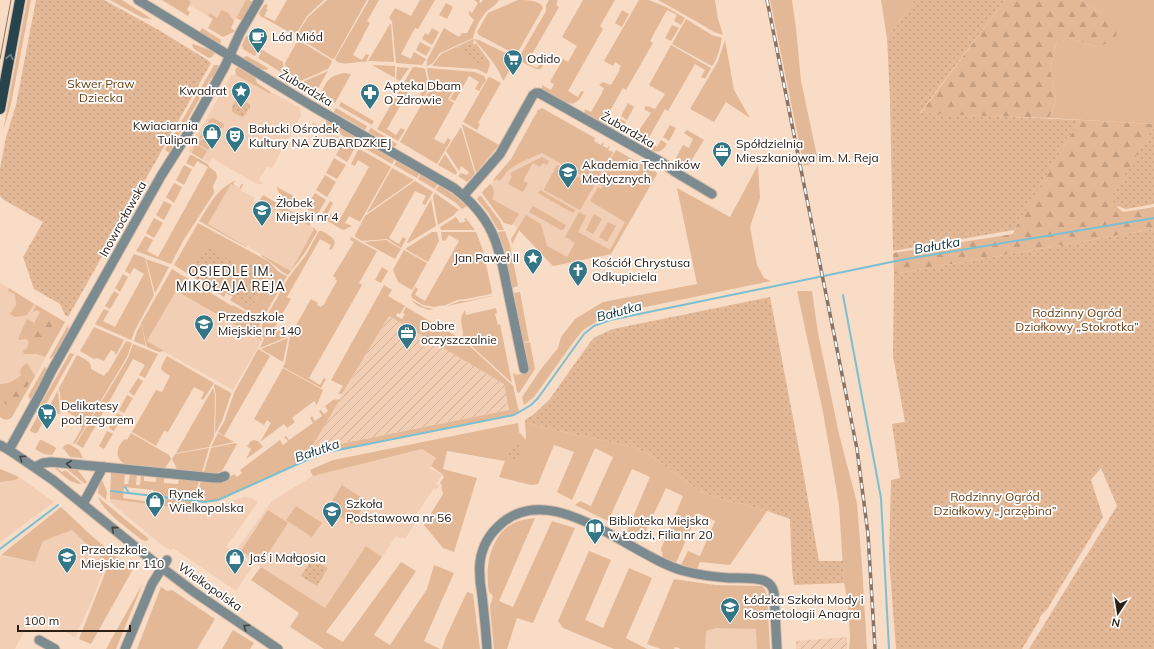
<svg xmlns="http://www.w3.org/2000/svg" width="1154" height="649" font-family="Mulish,sans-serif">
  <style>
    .built { fill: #f1ceb4 }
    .industrial { fill: url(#industrial-furrows) }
    .grass { fill: #e3b896; fill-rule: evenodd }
    .forest { fill: url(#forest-firs) }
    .park { fill: url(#park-dots) }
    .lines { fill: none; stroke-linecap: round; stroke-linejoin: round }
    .stream { stroke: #7cbfd1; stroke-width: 2 }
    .minor-casing { stroke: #d4baa7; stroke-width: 11 }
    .major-casing { stroke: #d4baa7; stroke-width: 12 }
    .minor { stroke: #7b8b8f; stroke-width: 9 }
    .major { stroke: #27444c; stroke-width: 10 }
    .tram { stroke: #877466; stroke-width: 1 }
    .rail-casing { stroke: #877466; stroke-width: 3.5 }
    .rail { stroke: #fff; stroke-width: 2; stroke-dasharray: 6; stroke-linecap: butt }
    .oneway { stroke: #73858b }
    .oneway2 { stroke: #474542 }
    .labels { text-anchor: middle; stroke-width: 3.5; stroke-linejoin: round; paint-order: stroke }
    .poi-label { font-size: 12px; fill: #2b2018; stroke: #fff; text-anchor: start }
    .park-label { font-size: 12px; fill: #693e14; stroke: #fff }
    .street-label { font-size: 12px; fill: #2b2018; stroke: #fff }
    .water-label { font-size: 13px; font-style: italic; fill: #14353d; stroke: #fff }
    .neighbourhood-label { font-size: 13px; letter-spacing: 1px; fill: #2b2018; stroke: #fff }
  </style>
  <defs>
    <pattern id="industrial-furrows" width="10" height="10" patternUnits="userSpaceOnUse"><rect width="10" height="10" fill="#f1ceb4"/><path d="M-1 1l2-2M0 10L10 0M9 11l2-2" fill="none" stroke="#cfb19a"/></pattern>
    <pattern id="forest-firs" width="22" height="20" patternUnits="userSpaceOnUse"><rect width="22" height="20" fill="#e3b896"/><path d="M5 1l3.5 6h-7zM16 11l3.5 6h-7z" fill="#c39e81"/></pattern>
    <pattern id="park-dots" width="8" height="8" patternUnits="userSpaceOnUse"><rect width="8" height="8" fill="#e3b896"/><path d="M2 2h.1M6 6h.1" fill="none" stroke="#c39e81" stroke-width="1.8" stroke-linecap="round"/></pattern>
  </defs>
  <rect width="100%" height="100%" fill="#f9dcc6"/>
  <g class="built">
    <path d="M 188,0 L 246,0 L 230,28 L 229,28 L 189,5 L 191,2 Z"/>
    <path d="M 231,75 L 236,75 L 269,94 L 271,92 L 300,108 L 301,116 L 272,168 L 267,166 L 259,180 L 263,183 L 261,184 L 257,184 L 212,158 L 209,163 L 188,151 Z"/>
    <path d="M 557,121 L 655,176 L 611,254 L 553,266 L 483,192 L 513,162 Z"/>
    <path d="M 313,122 L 344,140 L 341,145 L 310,127 Z"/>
    <path d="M 231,184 L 241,189 L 240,190 L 255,198 L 253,201 L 258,203 L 260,200 L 265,201 L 315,229 L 291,271 L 208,224 Z"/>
    <path d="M 0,283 L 65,322 L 25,395 L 0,393 Z"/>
    <path d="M 175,291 L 262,340 L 233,390 L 147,342 Z"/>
    <path d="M 422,449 L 436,458 L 430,468 L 442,475 L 436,484 L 439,486 L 436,490 L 434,488 L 414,518 L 417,520 L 405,539 L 402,537 L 401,539 L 396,536 L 382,557 L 366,546 L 325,609 L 236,551 L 272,501 L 313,476 Z"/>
    <path d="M 0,469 L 10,473 L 19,477 L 54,502 L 0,542 Z"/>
    <path d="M 244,497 L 252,498 L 258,502 L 226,547 L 253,566 L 236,591 L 173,548 L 171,550 L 163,546 L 110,502 L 110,499 L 191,510 L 201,510 L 216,508 L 234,500 Z"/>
    <path d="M 72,530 L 107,563 L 92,600 L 75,637 L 33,614 L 15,649 L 0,649 L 0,556 L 35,562 L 43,541 Z"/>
    <path d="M 695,590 L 752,591 L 766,649 L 695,649 Z"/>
  </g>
  <g class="industrial">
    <path d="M 389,316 L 504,384 L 509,410 L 309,450 Z"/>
    <path d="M 847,637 L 847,649 L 796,649 L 796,641 Z"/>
  </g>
  <g class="grass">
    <path d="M 27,0 L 31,0 L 11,104 L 3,131 Z"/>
    <path d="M 110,0 L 122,0 L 152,19 L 143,18 Z"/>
    <path d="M 162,0 L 188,0 L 191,2 L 187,10 L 190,12 L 188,16 Z"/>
    <path d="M 246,0 L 249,0 L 253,2 L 242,21 L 236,18 Z"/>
    <path d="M 287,0 L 324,0 L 307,16 L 296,34 L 292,31 L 291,33 L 264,18 L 261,17 L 259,13 L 265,4 L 268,5 L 266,9 L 268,9 L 264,16 L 275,21 Z"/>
    <path d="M 327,0 L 367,0 L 334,59 L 332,59 L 296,36 L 308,17 Z"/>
    <path d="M 369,0 L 379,0 L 367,21 L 370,23 L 353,55 L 362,60 L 366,54 L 369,55 L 366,62 C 356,60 345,67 336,61 L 335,59 Z"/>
    <path d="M 420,0 L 435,0 L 418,29 L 415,28 L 401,54 L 411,59 L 414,52 L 426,59 L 422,65 L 396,63 L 392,21 L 389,18 L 395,8 L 411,16 Z"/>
    <path d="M 474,0 L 480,0 L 479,2 L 481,3 L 483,0 L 499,0 C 495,6 492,7 487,11 C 481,17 474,30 473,38 L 440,53 L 433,63 L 427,66 L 427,60 L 444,28 L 459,37 L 462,33 L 467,33 L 474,20 L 469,15 L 469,11 L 472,13 L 478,3 Z"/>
    <path d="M 518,0 C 527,0 540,0 543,8 L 519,50 L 513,53 L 479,35 L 477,32 L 488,13 Z"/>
    <path d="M 549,0 L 558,0 L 556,5 L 559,7 L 527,63 L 537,68 L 541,61 L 544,63 L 541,69 L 536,69 L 516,59 L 521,54 L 546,11 L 546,5 Z"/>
    <path d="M 583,0 L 615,0 L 600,26 L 603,29 L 568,91 L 578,97 L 581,91 L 584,92 C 582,95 580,100 576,102 C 568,108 549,94 542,89 L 542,85 L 551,90 L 554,84 L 550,82 L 563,59 L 568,62 L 577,46 L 562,37 Z"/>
    <path d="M 639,0 L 649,0 L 666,7 L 685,18 L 681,25 L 674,21 L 677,15 L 667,10 L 650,41 L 653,43 L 626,90 L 623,88 L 605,120 L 615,126 L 619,118 L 626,122 C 624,125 622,128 619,129 C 612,132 591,117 584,114 L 585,109 L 591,112 L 602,93 L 604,88 L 599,85 L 603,82 L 611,85 L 620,70 L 619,69 L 621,66 L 615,62 L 613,66 L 604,61 Z"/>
    <path d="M 658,0 L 715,0 L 718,19 L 723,35 L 714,32 L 694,20 Z"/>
    <path d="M 770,0 L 792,0 L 796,28 L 801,81 L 817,156 L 816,162 L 804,166 Z"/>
    <path d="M 881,0 L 915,0 L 887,38 Z"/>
    <path d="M 1080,0 L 1154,0 L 1154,124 L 1049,118 L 1056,101 L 1053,82 L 1050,69 L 1056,45 L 1068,38 L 1097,47 L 1105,15 Z"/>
    <path d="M 446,3 L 453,7 L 447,19 L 439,15 Z"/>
    <path d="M 223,10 L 228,13 L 234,21 L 231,28 L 235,31 L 234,32 L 223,37 L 208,28 L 213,19 L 208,16 L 210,13 L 217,18 L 221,11 Z"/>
    <path d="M 622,10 L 629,14 L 622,27 L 615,23 Z"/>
    <path d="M 686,19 L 712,35 L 722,38 C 720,48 718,58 712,66 L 672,44 Z"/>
    <path d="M 391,24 L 394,62 L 368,61 L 390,24 Z"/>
    <path d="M 672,25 L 679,28 L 671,41 L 665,38 Z"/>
    <path d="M 202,28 L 221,40 L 220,46 L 199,33 Z"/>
    <path d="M 432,28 L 439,32 L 432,45 L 422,39 L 425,33 L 428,35 Z"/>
    <path d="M 246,36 L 249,37 L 250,43 L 283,62 L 284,74 L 258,58 L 261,53 L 258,51 L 255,56 L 243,49 L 242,45 Z"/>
    <path d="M 473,39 L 474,41 L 473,43 L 457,48 L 485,58 L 474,45 L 476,43 L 489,61 L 490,64 L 487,74 L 477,69 L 432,66 L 441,54 Z"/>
    <path d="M 474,39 L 479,40 L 515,58 L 511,66 L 512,66 L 504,80 L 503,81 C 498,65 484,52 474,39 Z"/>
    <path d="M 298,40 L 331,60 L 332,62 L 328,69 L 298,82 L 286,75 L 285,63 Z"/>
    <path d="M 725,40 L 734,90 L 750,118 L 726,102 L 714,122 L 690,109 L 718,61 Z"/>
    <path d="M 420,42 L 431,48 L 426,56 L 416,50 Z"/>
    <path d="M 193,44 L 210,50 L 215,53 L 212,57 L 209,58 L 194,49 L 192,45 Z"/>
    <path d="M 671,45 L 711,68 L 705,79 L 701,77 L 705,70 L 695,64 L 668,111 L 665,109 L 647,141 L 657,147 L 661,140 L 667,144 C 658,161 641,145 629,139 L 630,134 L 635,136 L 651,113 L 644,109 L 646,106 L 650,107 L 655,109 L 665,94 L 649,85 Z"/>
    <path d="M 247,56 L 268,68 L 267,70 L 259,69 L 242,59 L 244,57 Z"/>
    <path d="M 214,65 L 217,65 L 220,66 L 216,76 L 211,78 L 172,147 L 174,149 L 171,154 L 165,150 Z"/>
    <path d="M 372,65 L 395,66 L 395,78 Z"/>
    <path d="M 238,66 L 255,76 L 257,83 L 271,92 L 270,94 L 236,75 L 235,70 Z"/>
    <path d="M 397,67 L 409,68 L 400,81 L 396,79 Z"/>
    <path d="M 413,67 L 423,68 L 425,69 L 429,88 L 424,97 L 420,95 L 423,88 L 413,83 L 387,129 L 396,135 L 401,128 L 405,130 L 398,141 L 377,129 Z"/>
    <path d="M 428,68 L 475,72 L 484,76 L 486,80 L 479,91 L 475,89 L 479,82 L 469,76 L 455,101 L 450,99 L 460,83 L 459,82 L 448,99 L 454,103 L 434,139 L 444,144 L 448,138 L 451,140 L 437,164 L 400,142 L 431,88 L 427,70 Z"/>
    <path d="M 328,71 L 316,92 L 300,83 Z"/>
    <path d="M 344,73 L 351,74 L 335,103 L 320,95 C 328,80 327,77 344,73 Z"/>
    <path d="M 490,77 L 501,83 L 478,123 L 480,124 L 477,130 L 463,122 L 488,78 Z"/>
    <path d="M 341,102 L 374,121 L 372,125 L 339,106 Z"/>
    <path d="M 628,103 L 634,107 L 627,120 L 621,116 Z"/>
    <path d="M 336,108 L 367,126 L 365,130 L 334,112 Z"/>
    <path d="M 542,108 L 595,138 L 594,141 L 601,145 L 603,142 L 604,143 L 603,146 L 607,148 L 609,146 L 610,146 L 608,150 L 613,152 L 595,183 L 542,153 C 531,158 519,162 510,169 C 505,172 504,178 499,181 L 497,179 L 494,181 L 493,180 L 511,159 L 538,110 Z"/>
    <path d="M 213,118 L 224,124 L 224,127 L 207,134 L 200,139 L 199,138 L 210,119 Z"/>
    <path d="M 327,120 L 360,139 L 358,144 L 324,125 Z"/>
    <path d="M 462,124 L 499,145 L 476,173 L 462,125 Z"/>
    <path d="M 670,125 L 676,128 L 669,141 L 663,137 Z"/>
    <path d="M 461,127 L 475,174 L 467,182 L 458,176 L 461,173 L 467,175 L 469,172 L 461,166 L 459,171 L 446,151 Z"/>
    <path d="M 371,128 L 397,144 L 395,147 L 368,132 Z"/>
    <path d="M 687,130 L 704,140 L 683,174 L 673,166 L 677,156 L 683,145 L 689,148 L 693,139 L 684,133 Z"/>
    <path d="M 218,132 L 208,150 L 196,143 L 208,136 Z"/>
    <path d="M 344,140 L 355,146 L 355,148 L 347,162 L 336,155 Z"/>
    <path d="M 363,141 L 395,159 L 392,164 L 361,146 Z"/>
    <path d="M 196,144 L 207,151 L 202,159 L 192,153 L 192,152 Z"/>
    <path d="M 358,150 L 361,150 L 391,167 L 360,222 L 349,216 L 345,223 L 352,226 L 343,230 L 322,218 L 321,216 L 330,201 L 333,203 L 328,213 L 340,219 L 369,167 L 358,160 L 355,166 L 351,164 Z"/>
    <path d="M 616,150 L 656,172 L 657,174 L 611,254 L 553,266 L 519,230 L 512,245 L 511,239 L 526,215 L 541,224 L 547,246 L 567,257 L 575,243 L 565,237 L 579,212 L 586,216 L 578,232 L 610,250 L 625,222 L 590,201 L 598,187 L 601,189 L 603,187 L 597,183 L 609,162 L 615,165 L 616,163 L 610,160 Z"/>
    <path d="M 445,154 L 457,172 L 456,175 L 438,165 Z"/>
    <path d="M 190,155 L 192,155 L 208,164 L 209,167 L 216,172 L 217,178 L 213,186 L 214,193 L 183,241 L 171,264 L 136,251 L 145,236 L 153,240 L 147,251 L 158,257 L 208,167 L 197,161 L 194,167 L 186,163 Z"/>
    <path d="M 542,157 L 549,161 L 547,165 L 543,163 L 540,167 L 533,163 L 523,181 L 528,183 L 523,192 L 508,184 L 512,176 L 510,175 L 512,172 Z"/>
    <path d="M 334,158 L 346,165 L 337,179 L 326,173 Z"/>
    <path d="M 397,160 L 420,173 L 417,178 L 394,165 Z"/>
    <path d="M 184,165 L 192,169 L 184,185 L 176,180 Z"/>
    <path d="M 557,165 L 594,186 L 580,210 L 544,190 L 545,187 Z"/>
    <path d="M 758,165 L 760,198 L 750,227 L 757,265 L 764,278 L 771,281 L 621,312 L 601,319 L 583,330 L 572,344 L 534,397 L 524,405 L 522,397 L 541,369 L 558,348 L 561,337 L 575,319 L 603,302 L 697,284 L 677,188 L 730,217 Z"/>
    <path d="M 392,168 L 414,180 L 367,213 Z"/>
    <path d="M 421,174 L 437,184 L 435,189 L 418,179 Z"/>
    <path d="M 325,175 L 336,182 L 327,197 L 316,190 Z"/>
    <path d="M 236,180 L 233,184 L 239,188 L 242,184 L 243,184 L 241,189 L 231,184 L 208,224 L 246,246 L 246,247 L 199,221 C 211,203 216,190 236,180 Z"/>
    <path d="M 415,181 L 433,192 L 425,205 L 422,203 L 426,196 L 415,191 L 389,238 L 399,244 L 403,237 L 406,239 L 401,248 L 387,239 L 362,241 L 355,237 L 355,235 L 365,216 Z"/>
    <path d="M 174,183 L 182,187 L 174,203 L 166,197 Z"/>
    <path d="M 490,184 C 495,189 495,193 492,199 L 519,214 L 512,225 L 504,223 L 482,193 L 483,191 Z"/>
    <path d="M 439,185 L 454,195 L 467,206 L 462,209 L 456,203 L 436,190 Z"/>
    <path d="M 277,187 L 297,198 L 299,205 C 291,201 278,197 277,187 Z"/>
    <path d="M 540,190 L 575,210 L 573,213 L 538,193 Z"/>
    <path d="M 315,193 L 326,200 L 317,215 L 302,206 L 299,199 L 308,204 Z"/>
    <path d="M 435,193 L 459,210 L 456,212 L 454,215 L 438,225 L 433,197 Z"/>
    <path d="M 263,195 L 310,222 L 310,226 L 260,200 Z"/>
    <path d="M 479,196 L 481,196 L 500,221 L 504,230 L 498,230 L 489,214 L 477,199 Z"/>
    <path d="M 431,199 L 436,226 L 408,243 L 407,242 Z"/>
    <path d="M 164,201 L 172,205 L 164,220 L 156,215 Z"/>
    <path d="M 533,206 L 566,225 L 564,229 L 561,230 L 529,212 Z"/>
    <path d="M 594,214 L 602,219 L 593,234 L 586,230 Z"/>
    <path d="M 456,217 L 460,223 L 466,221 L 464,219 L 466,218 L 475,230 L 441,230 L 440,227 Z"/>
    <path d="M 154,218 L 163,223 L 154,238 L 146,233 Z"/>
    <path d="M 608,222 L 616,226 L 607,242 L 599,237 Z"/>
    <path d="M 198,223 L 268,261 L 279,272 L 287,276 L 262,320 L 230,300 L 233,296 L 252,307 L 269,276 L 250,265 L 248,265 L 234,288 L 224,292 L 226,293 L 224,297 L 174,265 Z"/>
    <path d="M 314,227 L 317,232 L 304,254 L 288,275 C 278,270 271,261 261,256 L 262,255 L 291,271 L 314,229 L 313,228 Z"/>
    <path d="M 319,231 L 322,231 C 330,236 340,240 331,250 L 329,249 L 331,245 L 320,239 L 287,297 L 291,299 L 274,328 L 285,334 L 287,330 L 290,333 L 287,337 L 260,348 L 264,339 L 262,335 L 262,324 L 289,277 L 306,255 Z"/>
    <path d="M 505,231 L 510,245 L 518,286 L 512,288 L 505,251 L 498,232 Z"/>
    <path d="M 432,232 L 437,232 L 439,241 L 428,262 L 405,249 Z"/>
    <path d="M 441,232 L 476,232 L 483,250 L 492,292 L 491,294 L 466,299 L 457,300 L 446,305 L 434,307 L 423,305 L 412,298 L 411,295 L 415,287 L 418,289 L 415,295 L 425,301 L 459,241 L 449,235 L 445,241 L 442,240 Z"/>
    <path d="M 351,237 L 377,251 L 359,283 L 362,285 L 309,378 L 320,385 L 324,378 L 326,379 L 321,388 L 283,367 L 285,363 L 290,336 L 311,299 L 318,303 L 317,305 L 321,307 L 322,305 L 323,306 L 337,281 L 335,279 L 336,278 L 333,276 L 354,242 L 350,240 Z"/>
    <path d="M 386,240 L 401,249 L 395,259 L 364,242 Z"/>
    <path d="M 404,250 L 427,263 L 412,290 L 398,282 L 393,270 Z"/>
    <path d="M 134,254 L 145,258 L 154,295 L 135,330 L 131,340 L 95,324 L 104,309 L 109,311 L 103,321 L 115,327 L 144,274 L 134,268 L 130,274 L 125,271 Z"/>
    <path d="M 146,259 L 169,267 L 155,293 Z"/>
    <path d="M 382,267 L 388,271 L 381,283 L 375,280 Z"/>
    <path d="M 172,269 L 232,306 L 233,305 L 258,319 L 260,323 C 259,328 259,336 262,340 L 176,291 L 147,341 L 164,351 L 159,352 L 147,347 L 141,323 Z"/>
    <path d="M 123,274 L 128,277 L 120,292 L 115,288 Z"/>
    <path d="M 384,285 L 392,290 L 388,296 L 405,306 L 400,314 L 397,313 L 396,316 L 402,319 L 405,314 L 403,313 L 406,307 L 461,339 L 461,338 L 513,386 L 519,412 L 511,416 L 328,452 L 309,459 L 223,499 L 211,501 L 196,501 L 201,480 L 224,482 L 234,474 L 237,477 L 242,473 L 240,470 L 280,440 L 283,445 L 288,441 L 284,437 L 286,436 L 289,440 L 313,423 L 310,418 L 312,416 L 315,421 L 322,416 L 319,411 L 321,410 L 324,414 L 328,411 L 325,406 L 333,400 L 340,399 L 310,450 L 509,410 L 504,384 L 389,316 L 342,394 L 338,394 L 343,386 L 331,380 Z"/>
    <path d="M 9,288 L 34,304 L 27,315 L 15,317 L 10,314 L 16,305 L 15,294 L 8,291 Z"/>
    <path d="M 114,291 L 119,294 L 110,309 L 105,306 Z"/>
    <path d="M 797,291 L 812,291 L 818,333 L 839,434 L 857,503 L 862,566 L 867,649 L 849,649 L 850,636 L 848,602 L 844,583 L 839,505 L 823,412 Z"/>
    <path d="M 520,292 L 529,341 L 523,342 L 514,293 Z"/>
    <path d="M 491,296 L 493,296 L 429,310 L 418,306 L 410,299 L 424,307 L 434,309 L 447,306 L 460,301 L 466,301 Z"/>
    <path d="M 36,305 L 65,322 L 45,357 L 37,354 L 24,354 L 23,351 L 27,348 L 29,342 L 26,339 L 19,340 L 18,339 L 27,319 L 34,323 L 40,312 L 36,310 L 34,312 L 33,312 Z"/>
    <path d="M 496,308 L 497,313 L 495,314 L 498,325 L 500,324 L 512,383 L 462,337 C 466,329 456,322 465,310 L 466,315 Z"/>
    <path d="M 141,324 L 146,346 L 134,341 L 137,331 Z"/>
    <path d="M 68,325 L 69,332 L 56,355 L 49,359 Z"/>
    <path d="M 94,327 L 124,340 L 116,355 L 115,354 L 115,352 L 111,350 L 104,361 L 97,358 L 94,359 L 80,351 Z"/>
    <path d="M 288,338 L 283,362 L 261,349 Z"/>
    <path d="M 126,341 L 132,343 L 127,357 L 75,444 L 73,443 L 82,428 L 79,425 L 81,420 L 64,410 L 61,413 L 60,392 L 59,391 L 59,388 L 77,355 C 84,359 92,361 91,369 L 104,376 L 107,372 L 108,372 Z"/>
    <path d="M 530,342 L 535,369 L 520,392 L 518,393 L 517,391 L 513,374 L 515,373 L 516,375 L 529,372 L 524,343 Z"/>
    <path d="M 133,344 L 158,354 L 145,378 L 139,375 L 145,365 L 133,359 L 83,448 L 76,444 L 128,358 Z"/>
    <path d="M 258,349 L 270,356 L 224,436 L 218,432 L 224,422 L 234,393 Z"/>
    <path d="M 70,353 L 74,354 L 45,406 L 43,407 L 41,404 Z"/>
    <path d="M 167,356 L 214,383 L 203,400 L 201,399 L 204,392 L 194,387 L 168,432 L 164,431 L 156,446 L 132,432 L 156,390 L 162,392 L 170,376 L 164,372 L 161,369 L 162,365 Z"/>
    <path d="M 27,363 L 35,376 L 12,417 C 8,421 4,420 0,417 L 0,384 C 8,384 15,381 21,375 C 19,369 22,366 27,363 Z"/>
    <path d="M 45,366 L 47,372 L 31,399 L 29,398 L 28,396 Z"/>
    <path d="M 283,368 L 323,390 L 317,405 L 314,401 L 292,418 L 295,422 L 287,428 L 284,424 L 260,442 L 271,423 L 267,420 L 264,425 L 254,419 Z"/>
    <path d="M 138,378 L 143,381 L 134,396 L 129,392 Z"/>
    <path d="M 215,384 L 231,393 L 231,394 L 222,421 L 215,434 L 216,395 L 214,386 Z"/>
    <path d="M 213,388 L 215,395 L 214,436 L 209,447 L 176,453 Z"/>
    <path d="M 58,390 L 60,414 L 58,414 L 48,409 Z"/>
    <path d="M 127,395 L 133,398 L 124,413 L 119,410 Z"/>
    <path d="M 117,413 L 123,416 L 114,431 L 109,428 Z"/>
    <path d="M 38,415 L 39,415 L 43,417 L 44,420 L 37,433 L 34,433 L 30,431 L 30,430 Z"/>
    <path d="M 525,422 L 549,429 L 634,447 L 647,453 L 701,492 L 728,501 L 743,504 L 767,511 L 730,565 L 700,562 L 697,569 L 681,565 L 688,551 L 700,556 L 715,521 L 698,513 L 676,563 L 663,557 L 661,549 L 683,496 L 666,488 L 642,539 L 627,531 L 650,477 L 632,469 L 608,521 L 575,505 L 580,501 L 591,506 L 613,457 L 595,448 L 572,500 L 557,492 L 574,452 L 554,445 L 538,484 L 531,485 L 499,477 L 505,461 L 447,451 L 443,469 L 477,478 L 454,552 L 443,548 L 424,525 L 443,494 L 441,487 L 442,485 L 440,483 L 444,477 L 442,474 L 431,466 L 436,458 L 422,449 L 313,476 L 310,470 L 333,460 L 518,423 L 519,432 L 526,440 Z"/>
    <path d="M 107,431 L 113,434 L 104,449 L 99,446 Z"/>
    <path d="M 131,433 L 169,455 L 171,459 L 165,468 L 126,464 C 114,460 116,446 125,439 L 127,440 Z"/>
    <path d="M 218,433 L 234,442 L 211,447 Z"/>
    <path d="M 40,440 L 42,440 L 55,447 L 56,449 L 52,455 L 44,454 L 35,449 Z"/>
    <path d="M 251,441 C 257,439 259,442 263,447 L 246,459 L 251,449 L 247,446 Z"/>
    <path d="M 235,443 L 237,444 L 222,471 L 216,473 L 204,472 L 211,448 Z"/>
    <path d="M 69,444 L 79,450 L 83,458 L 70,457 L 63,448 L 65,445 Z"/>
    <path d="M 209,448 L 202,472 L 177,469 L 172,459 L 175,454 Z"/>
    <path d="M 54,467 L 56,467 L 62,472 L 65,470 L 82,484 C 72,485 61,474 54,467 Z"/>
    <path d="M 0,469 L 19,477 L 16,480 L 0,482 Z"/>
    <path d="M 67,469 L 77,469 L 87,482 L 85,484 Z"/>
    <path d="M 114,472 L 124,473 L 125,474 L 124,484 L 128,484 L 130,474 L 131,473 L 136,474 L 137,475 L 136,485 L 140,485 L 141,475 L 142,474 L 144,475 L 144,481 L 156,482 L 156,476 L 164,477 L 164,483 L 178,484 L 179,478 L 199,480 L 193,508 L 191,510 L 189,510 L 189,507 L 185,507 L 185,509 L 110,499 L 111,473 ZM 124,487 L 153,490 L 152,502 L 123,498 Z"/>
    <path d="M 102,480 L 107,492 L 106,500 L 98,493 L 99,486 Z"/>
    <path d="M 342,485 L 367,501 L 352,524 L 327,509 Z"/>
    <path d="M 98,497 L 149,539 L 146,541 L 142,540 C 129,529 104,513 98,497 Z"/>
    <path d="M 296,506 L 322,523 L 312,537 L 286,520 Z"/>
    <path d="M 61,507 L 93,537 L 117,557 L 133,569 L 91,644 L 79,639 L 109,563 L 107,563 L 72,530 L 43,541 L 35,562 L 1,555 Z"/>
    <path d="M 268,510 L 288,523 L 261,564 L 241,551 Z"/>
    <path d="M 535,518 L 499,601 L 513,607 L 552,521 L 575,528 L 533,623 L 517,618 L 507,649 L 494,649 L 490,606 L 493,596 L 489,592 C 484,566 491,530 519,521 C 524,519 530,519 535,518 Z"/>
    <path d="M 366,546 L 382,557 L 326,632 L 343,642 L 401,562 L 416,571 L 374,635 L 390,645 L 427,589 L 434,565 L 454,573 L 424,641 L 440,649 L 324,649 L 290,627 L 299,613 L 251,580 L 261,567 L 325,608 Z"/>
    <path d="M 589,551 L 611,560 L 585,620 L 603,628 L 629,568 L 652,578 L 626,638 L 647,649 L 614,649 L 563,628 L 558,621 Z"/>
    <path d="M 674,579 L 716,585 L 761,586 C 765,588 766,591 767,596 L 770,649 L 757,649 L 756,629 L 716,628 L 706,631 L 705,649 L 680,649 L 679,648 L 675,647 L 674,649 L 661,649 L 647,644 Z"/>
    <path d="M 143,583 L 116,649 L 106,649 Z"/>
    <path d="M 161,587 L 167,591 L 172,590 L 215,619 L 197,649 L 137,649 Z"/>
    <path d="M 467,592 L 473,594 L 480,649 L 442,649 L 446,637 Z"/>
    <path d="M 233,630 L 254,643 L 250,649 L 222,649 Z"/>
  </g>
  <g class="forest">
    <path d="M 1005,0 L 1080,0 L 1105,15 L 1118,27 L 1115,40 L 1097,47 L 1068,38 L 1056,45 L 1050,69 L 1053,82 L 1056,101 L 1049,118 L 920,114 Z"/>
    <path d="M 1080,120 L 1154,124 L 1154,126 L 1111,200 L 1119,206 L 1117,207 L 1123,212 L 1154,207 L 1154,229 L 894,274 L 893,253 L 1013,234 L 1016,226 Z"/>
    <path d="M 43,318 L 50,318 L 55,320 C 54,325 53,326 50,329 C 46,336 47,340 39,346 L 30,340 L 25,331 L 27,326 L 31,329 L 34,329 L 36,325 L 42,323 Z"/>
    <path d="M 29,369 L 31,374 L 32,378 L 28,385 L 23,392 L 21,397 L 17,404 L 12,407 L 5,404 L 2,397 L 9,392 L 19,389 L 18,385 L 23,383 L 23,370 Z"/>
  </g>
  <g class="park">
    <path d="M 36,0 L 104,0 L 157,29 L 206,59 L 211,63 L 68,317 L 65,315 L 61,306 L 60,304 L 34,289 L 23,257 L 43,222 L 4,200 L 0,196 L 0,169 L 6,137 L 16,105 Z"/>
    <path d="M 915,0 L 1005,0 L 920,113 L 1080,120 L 1014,230 L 893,251 L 890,99 L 887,38 Z"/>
    <path d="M 473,43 L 485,58 L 477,64 L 457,48 Z"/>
    <path d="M 238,99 L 242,99 L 244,102 L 248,103 L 250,105 L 250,108 L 247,111 L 246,114 L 243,117 C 240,117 237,114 234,113 L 232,111 L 232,107 C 233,104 235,100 238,99 Z"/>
    <path d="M 1154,126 L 1154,204 L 1126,209 L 1122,208 L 1110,200 Z"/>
    <path d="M 1154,229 L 1154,649 L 1029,649 L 1117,506 L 1101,468 L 1091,480 L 1103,517 L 1052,601 C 1050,604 1049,608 1046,610 C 1043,614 1040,615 1039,621 L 1022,649 L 896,649 L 889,558 L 891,480 L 900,478 L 892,424 L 905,422 L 893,356 L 894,274 Z"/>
    <path d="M 208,246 L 234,263 L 215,291 L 189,274 Z"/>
    <path d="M 249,264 L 269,276 L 252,307 L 224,292 L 226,290 L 228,291 L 234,288 L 247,265 Z"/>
    <path d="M 770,297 L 801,460 L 819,561 L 843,561 L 844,583 L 794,585 L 792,570 L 790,519 L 767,511 L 743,504 L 728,501 L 701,492 L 647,453 L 634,447 L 549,429 L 525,422 L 525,420 L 533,415 L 549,400 L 591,341 L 595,337 L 613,329 Z"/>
    <path d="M 514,443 L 518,444 C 519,450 524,455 520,461 L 506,458 L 509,449 L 512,447 Z"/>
    <path d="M 312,559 L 328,568 L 317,586 L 301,576 Z"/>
  </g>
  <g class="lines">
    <g class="stream">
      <path d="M 843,295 L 881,498 L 889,649"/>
      <path d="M 125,487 L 129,493"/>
      <path d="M 111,491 L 196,501 L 204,502 L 218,500 L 309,459 L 328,452 L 514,415 L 531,405 L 538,398 L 584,334 L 594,326 L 610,320 L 901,260 L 1154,218"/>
      <path d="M 0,549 L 58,505"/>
    </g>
    <defs>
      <g id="minor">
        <path d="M 138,0 L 312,106 L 454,188 C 496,220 499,248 509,297 C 514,321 519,345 524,369"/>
        <path d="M 464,195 L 500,154 L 533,95 L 536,93 L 539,93 L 663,163 L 675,172 L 712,194"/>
        <path d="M 0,445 L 9,450 L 53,480 L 153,561 L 194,592 L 278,649"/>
        <path d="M 9,450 L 41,392 L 51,372 L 161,176 L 185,138 L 225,66 L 240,33 L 259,0"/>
        <path d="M 35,467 L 43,463 L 51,462 L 103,467"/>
        <path d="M 83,504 L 103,467 L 214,478 L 220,478 L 225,476"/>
        <path d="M 39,640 L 55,649"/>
        <path d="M 125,649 L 152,584 L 167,560"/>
        <path d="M 487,649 C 486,631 484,613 482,595 C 480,584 479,573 480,562 C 482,546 490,533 502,523 C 554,479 632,557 684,571 C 699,575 714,577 729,578 C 740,578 756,577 765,581 C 771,584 773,587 774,593 L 777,649"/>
      </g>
      <path id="major" d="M 0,109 L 20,0"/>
    </defs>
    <use href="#minor" class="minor-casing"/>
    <use href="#major" class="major-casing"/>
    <use href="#minor" class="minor"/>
    <use href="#major" class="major"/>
    <path class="tram" d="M 0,59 L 11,0"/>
    <defs>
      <path id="rail" d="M 767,0 L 857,449 L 868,534 L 875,649"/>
    </defs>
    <use href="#rail" class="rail-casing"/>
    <use href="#rail" class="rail"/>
  </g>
  <defs><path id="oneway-chevron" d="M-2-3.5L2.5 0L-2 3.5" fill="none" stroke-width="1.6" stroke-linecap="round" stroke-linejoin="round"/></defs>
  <use class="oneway" href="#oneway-chevron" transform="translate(10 57) rotate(-79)"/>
  <g class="oneway2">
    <use href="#oneway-chevron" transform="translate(22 458) rotate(-146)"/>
    <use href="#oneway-chevron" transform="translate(69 464) rotate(-174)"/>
    <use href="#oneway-chevron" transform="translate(114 529) rotate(-140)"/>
    <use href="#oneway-chevron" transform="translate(246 627) rotate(-146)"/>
  </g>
  <defs>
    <symbol id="cafe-pin" viewBox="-11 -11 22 30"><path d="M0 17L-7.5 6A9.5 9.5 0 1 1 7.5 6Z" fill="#337686" stroke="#fff"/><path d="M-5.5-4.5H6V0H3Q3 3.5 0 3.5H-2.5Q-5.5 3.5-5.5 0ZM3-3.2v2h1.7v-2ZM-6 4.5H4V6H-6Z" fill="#fff"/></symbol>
    <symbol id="supermarket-pin" viewBox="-11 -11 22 30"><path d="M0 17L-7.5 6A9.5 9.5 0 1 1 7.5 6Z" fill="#337686" stroke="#fff"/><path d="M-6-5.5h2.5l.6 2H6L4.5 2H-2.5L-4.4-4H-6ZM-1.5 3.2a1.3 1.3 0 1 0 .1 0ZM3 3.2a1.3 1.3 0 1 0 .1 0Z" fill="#fff"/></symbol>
    <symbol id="sight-pin" viewBox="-11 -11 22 30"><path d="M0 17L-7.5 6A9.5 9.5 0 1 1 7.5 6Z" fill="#337686" stroke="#fff"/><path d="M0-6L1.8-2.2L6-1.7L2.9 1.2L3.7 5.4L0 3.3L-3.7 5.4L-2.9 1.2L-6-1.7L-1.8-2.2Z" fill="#fff"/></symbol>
    <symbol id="pharmacy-pin" viewBox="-11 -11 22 30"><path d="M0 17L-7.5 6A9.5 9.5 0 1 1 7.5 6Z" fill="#337686" stroke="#fff"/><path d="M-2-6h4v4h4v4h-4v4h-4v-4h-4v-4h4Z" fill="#fff"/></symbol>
    <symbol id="shop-pin" viewBox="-11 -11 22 30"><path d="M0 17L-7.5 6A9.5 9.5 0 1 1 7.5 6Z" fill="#337686" stroke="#fff"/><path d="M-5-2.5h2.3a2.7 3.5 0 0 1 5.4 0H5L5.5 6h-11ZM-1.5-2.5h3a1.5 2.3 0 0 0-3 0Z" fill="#fff"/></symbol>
    <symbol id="theatre-pin" viewBox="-11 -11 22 30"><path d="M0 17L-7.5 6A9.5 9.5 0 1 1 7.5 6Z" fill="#337686" stroke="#fff"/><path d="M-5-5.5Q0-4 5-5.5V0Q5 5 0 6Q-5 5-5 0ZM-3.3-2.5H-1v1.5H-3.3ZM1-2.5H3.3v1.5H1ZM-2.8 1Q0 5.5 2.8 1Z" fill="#fff"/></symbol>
    <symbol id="office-pin" viewBox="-11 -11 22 30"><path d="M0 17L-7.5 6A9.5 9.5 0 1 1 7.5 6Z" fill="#337686" stroke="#fff"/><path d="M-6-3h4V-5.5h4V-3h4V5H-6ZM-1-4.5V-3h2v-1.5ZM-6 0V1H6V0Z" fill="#fff"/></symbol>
    <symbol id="university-pin" viewBox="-11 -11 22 30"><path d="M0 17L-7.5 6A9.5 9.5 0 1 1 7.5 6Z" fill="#337686" stroke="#fff"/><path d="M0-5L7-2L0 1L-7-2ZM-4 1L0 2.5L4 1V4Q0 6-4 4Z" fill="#fff"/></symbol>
    <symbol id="school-pin" viewBox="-11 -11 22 30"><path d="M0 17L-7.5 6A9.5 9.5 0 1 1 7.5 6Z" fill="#337686" stroke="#fff"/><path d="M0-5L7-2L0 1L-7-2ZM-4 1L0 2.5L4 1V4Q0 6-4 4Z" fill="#fff"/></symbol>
    <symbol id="church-pin" viewBox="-11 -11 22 30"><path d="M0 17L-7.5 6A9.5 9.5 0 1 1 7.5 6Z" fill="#337686" stroke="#fff"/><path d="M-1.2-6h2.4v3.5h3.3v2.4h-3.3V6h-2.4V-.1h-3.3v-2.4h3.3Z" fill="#fff"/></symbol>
    <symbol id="library-pin" viewBox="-11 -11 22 30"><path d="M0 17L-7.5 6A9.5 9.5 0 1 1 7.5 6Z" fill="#337686" stroke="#fff"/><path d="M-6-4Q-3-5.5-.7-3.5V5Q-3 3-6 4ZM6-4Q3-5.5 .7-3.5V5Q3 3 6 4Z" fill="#fff"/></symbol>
  </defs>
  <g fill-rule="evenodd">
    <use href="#cafe-pin" x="247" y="26" width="22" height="30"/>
    <use href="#supermarket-pin" x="502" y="48" width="22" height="30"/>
    <use href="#sight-pin" x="230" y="80" width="22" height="30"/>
    <use href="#pharmacy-pin" x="359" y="82" width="22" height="30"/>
    <use href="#shop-pin" x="201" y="122" width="22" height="30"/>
    <use href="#theatre-pin" x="224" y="125" width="22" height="30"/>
    <use href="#office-pin" x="711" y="140" width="22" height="30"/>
    <use href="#university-pin" x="557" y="161" width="22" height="30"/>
    <use href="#school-pin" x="251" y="199" width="22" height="30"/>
    <use href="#sight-pin" x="522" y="247" width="22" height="30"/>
    <use href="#church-pin" x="567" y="259" width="22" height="30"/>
    <use href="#school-pin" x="193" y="313" width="22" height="30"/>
    <use href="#office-pin" x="396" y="322" width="22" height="30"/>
    <use href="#supermarket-pin" x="36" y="402" width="22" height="30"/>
    <use href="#shop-pin" x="144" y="490" width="22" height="30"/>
    <use href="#school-pin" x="321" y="500" width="22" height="30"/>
    <use href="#library-pin" x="584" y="517" width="22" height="30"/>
    <use href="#school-pin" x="56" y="546" width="22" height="30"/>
    <use href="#shop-pin" x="224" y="547" width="22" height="30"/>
    <use href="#school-pin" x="719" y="596" width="22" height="30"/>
  </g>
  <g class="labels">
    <g class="poi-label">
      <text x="272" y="41">Lód Miód</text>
      <text x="527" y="63">Odido</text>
      <text x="384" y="90">Apteka Dbam<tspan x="384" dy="14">O Zdrowie</tspan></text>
      <text x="227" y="95" text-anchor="end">Kwadrat</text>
      <text x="198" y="130" text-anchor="end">Kwiaciarnia<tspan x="198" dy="14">Tulipan</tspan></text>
      <text x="249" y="133">Bałucki Ośrodek<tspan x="249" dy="14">Kultury NA ŻUBARDZKIEJ</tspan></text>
      <text x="736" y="148">Spółdzielnia<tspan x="736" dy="14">Mieszkaniowa im. M. Reja</tspan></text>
      <text x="582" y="169">Akademia Techników<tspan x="582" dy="14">Medycznych</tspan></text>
      <text x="276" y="207">Żłobek<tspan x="276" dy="14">Miejski nr 4</tspan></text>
      <text x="519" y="262" text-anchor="end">Jan Paweł II</text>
      <text x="592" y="267">Kościół Chrystusa<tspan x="592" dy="14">Odkupiciela</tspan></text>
      <text x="218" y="321">Przedszkole<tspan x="218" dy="14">Miejskie nr 140</tspan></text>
      <text x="421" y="330">Dobre<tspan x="421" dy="14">oczyszczalnie</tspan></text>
      <text x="61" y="410">Delikatesy<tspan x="61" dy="14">pod zegarem</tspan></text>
      <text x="169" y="498">Rynek<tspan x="169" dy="14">Wielkopolska</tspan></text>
      <text x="346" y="508">Szkoła<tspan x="346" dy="14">Podstawowa nr 56</tspan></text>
      <text x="609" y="525">Biblioteka Miejska<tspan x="609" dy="14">w Łodzi, Filia nr 20</tspan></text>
      <text x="81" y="554">Przedszkole<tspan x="81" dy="14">Miejskie nr 110</tspan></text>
      <text x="249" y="562">Jaś i Małgosia</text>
      <text x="744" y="604">Łódzka Szkoła Mody i<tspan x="744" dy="14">Kosmetologii Anagra</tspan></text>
    </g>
    <g class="park-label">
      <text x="101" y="88">Skwer Praw<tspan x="101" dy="14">Dziecka</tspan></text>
      <text x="1077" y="317">Rodzinny Ogród<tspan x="1077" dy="14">Działkowy „Stokrotka”</tspan></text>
      <text x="995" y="501">Rodzinny Ogród<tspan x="995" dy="14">Działkowy „Jarzębina”</tspan></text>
    </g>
    <g class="street-label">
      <text transform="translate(306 88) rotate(31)" y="4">Żubardzka</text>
      <text transform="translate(628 130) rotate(30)" y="4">Żubardzka</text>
      <text transform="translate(123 219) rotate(-61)" y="4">Inowrocławska</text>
      <text transform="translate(210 587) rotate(35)" y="4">Wielkopolska</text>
    </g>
    <g class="water-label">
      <text transform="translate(937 245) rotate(-10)" y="5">Bałutka</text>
      <text transform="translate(619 311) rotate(-15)" y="5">Bałutka</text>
      <text transform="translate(317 450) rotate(-19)" y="5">Bałutka</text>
    </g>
    <g class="neighbourhood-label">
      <text x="231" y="276">OSIEDLE IM.<tspan x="231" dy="15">MIKOŁAJA REJA</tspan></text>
    </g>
  </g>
  <g transform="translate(1118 613) rotate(192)" stroke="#ffffff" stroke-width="3" paint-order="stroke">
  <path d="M0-3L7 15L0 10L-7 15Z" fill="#2b2018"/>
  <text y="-6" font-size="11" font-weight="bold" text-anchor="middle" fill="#2b2018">N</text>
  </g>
  <path d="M18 625v6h112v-6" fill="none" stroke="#2b2018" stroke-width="2"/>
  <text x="24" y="625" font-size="12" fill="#2b2018" stroke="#ffffff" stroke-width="3" paint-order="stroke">100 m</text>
</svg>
